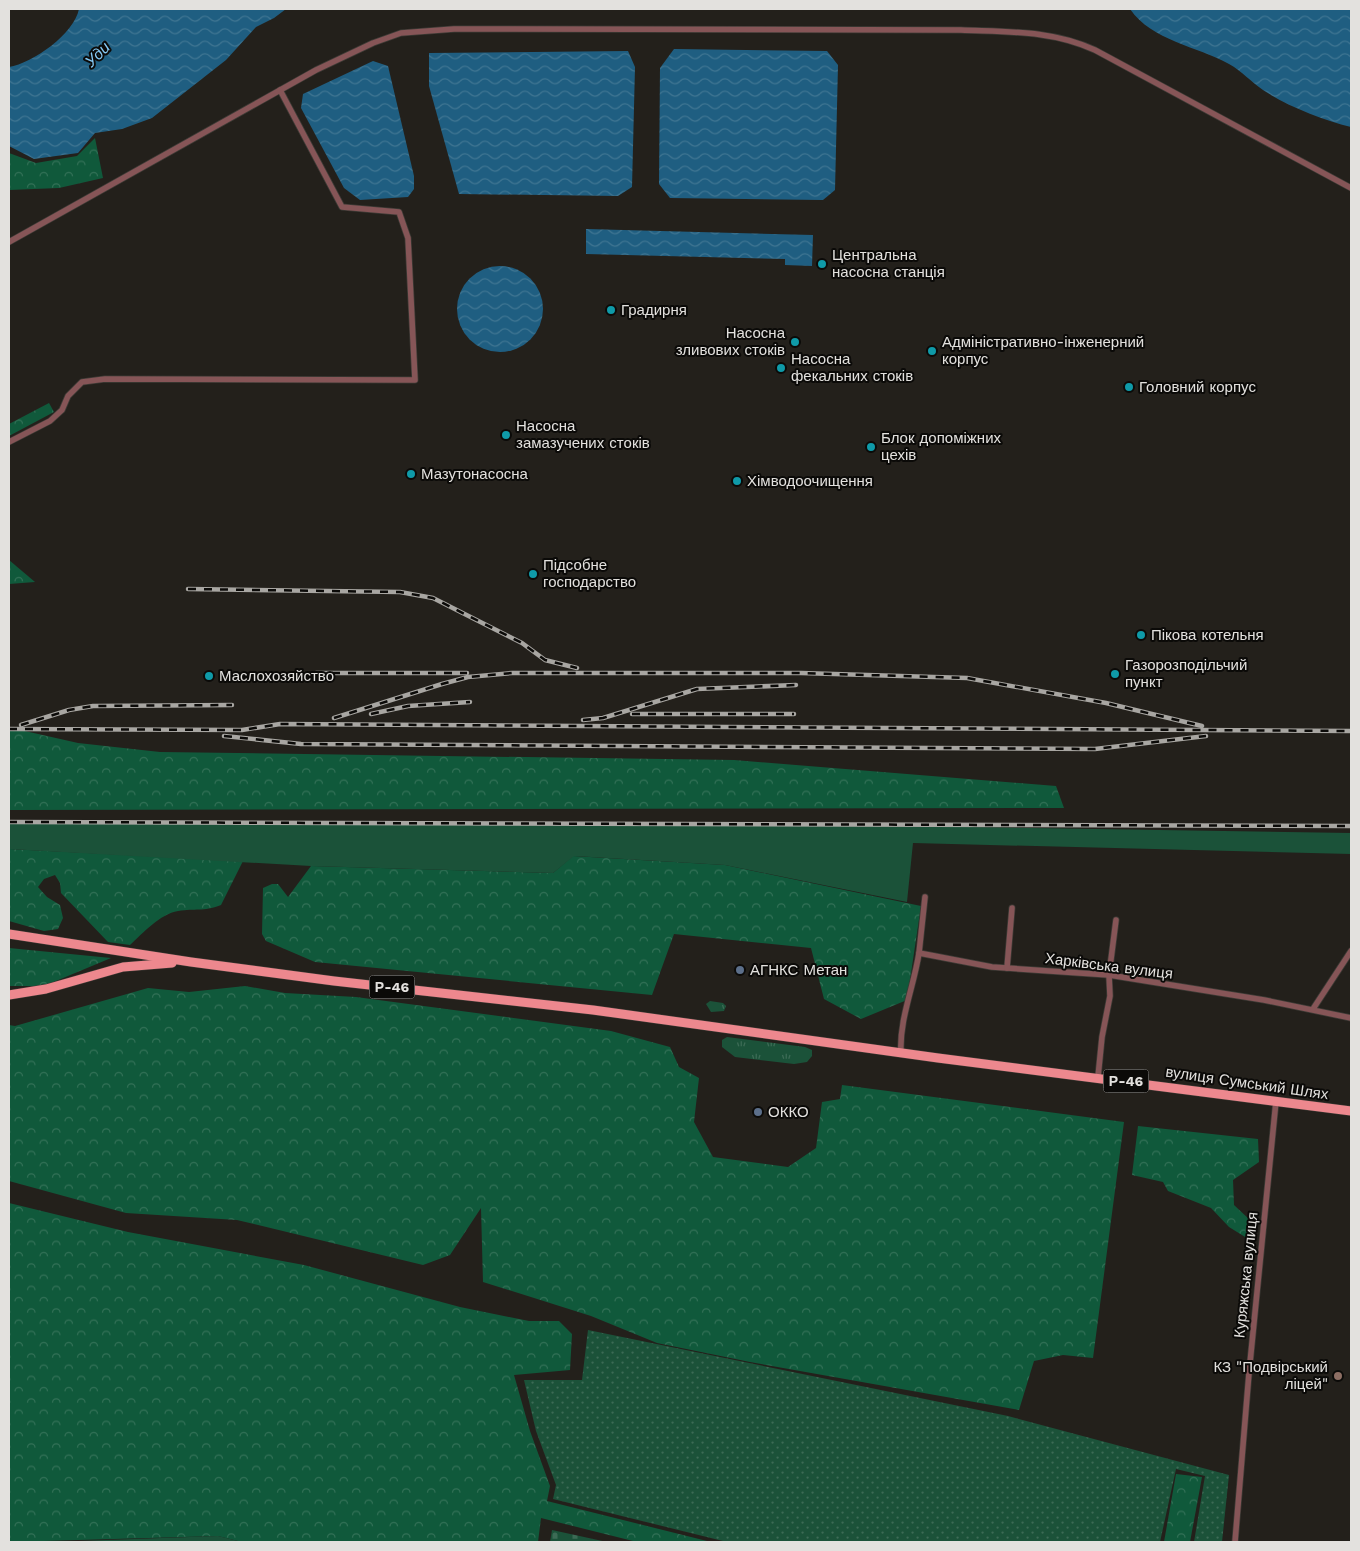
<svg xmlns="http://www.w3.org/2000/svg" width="1360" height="1551" font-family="'Work Sans',sans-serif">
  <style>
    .grass { fill: url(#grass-tufts) }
    .forest { fill: url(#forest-crowns) }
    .cemetery { fill: url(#cemetery-stones) }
    .park { fill: #1b5239 }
    .garden { fill: url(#garden-dots) }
    .water { fill: url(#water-waves) }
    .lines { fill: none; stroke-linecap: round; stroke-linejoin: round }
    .minor-casing { stroke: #3e3b36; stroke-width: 7 }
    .primary-casing { stroke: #3e3b36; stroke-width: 10 }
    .minor { stroke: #865557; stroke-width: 5.5 }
    .primary { stroke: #ed888e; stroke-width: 9 }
    .rail-casing { stroke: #a8a6a2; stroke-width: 4.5 }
    .rail { stroke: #0b0a08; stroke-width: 2.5; stroke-dasharray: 8; stroke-linecap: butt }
    .culture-dot { fill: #0f9aa8; stroke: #0b0a08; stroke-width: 2 }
    .service-dot { fill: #5c6f8a; stroke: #0b0a08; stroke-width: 2 }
    .education-dot { fill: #8d6e63; stroke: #0b0a08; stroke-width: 2 }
    .labels { text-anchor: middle; stroke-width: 4; stroke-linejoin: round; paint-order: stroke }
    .shield { fill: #0b0a08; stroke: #a2a09e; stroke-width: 1 }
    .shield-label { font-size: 14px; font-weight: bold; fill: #e3e1de }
    .poi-label { font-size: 15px; fill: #e3e1de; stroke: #0b0a08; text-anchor: start }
    .street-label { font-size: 15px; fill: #e3e1de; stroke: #0b0a08 }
    .water-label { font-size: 16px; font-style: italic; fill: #85c8f3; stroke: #0b0a08 }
  </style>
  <defs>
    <pattern id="grass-tufts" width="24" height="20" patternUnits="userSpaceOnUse" patternTransform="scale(1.25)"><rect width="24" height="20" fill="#1b5239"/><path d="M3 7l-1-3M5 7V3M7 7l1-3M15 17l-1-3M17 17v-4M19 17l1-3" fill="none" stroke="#3c6b55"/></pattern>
    <pattern id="forest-crowns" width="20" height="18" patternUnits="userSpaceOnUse" patternTransform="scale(1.25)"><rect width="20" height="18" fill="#10593b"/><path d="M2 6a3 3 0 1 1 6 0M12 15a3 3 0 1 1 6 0" fill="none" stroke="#337157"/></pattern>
    <pattern id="cemetery-stones" width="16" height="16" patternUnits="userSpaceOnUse" patternTransform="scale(1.25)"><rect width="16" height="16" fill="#1b5239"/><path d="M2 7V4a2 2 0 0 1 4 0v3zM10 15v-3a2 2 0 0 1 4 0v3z" fill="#3c6b55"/></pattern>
    <pattern id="garden-dots" width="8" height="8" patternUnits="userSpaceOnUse" patternTransform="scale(1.25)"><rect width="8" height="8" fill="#1b5239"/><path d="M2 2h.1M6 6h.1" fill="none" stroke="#3c6b55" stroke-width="1.8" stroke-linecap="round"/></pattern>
    <pattern id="water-waves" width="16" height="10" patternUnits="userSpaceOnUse" patternTransform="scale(1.25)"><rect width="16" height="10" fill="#1f5e81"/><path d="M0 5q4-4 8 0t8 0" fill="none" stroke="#3f7592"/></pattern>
  </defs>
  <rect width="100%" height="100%" fill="#23201b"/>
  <g class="grass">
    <path d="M 710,1001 L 723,1003 L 726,1006 L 724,1011 L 711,1012 L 706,1004 Z"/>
    <path d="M 727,1037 L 805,1047 L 812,1050 L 812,1056 L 807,1062 L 794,1064 L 735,1057 L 722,1047 L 722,1040 Z"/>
    <path d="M 218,1536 L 242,1542 L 50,1542 Z"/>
  </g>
  <g class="forest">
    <path d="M 95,138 L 103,178 L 59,188 L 9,190 L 9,153 L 36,163 L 77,156 Z"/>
    <path d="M 49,403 L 54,412 L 9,436 L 9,424 Z"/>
    <path d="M 9,560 L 35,582 L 9,584 Z"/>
    <path d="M 16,729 L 78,743 L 160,752 L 734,760 L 1056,786 L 1064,808 L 9,810 L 9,731 Z"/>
    <path d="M 9,849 L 243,861 L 221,905 C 202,912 196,908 178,911 C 160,914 143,933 130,945 L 108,942 L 61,893 L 60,883 L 55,875 L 44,879 L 38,887 L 47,897 L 60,905 L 63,918 L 58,929 L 44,931 L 9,921 Z"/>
    <path d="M 573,856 L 725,865 L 921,906 L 907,1000 L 861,1019 L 824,999 L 811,948 L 674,934 L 652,995 L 315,962 L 266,941 L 262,934 L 263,888 L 272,884 L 278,884 L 288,897 L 311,866 L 553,873 Z"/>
    <path d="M 9,948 L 111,958 L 44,986 L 9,986 Z"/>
    <path d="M 245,986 L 285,993 L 356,997 L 611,1031 L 670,1047 L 679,1067 L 699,1078 L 694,1122 L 713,1157 L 788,1167 L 816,1148 L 822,1102 L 840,1099 L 842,1085 L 1124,1122 L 1093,1358 L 1063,1355 L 1034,1361 L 1019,1410 L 750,1362 L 657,1343 L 591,1316 L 483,1282 L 481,1208 L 450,1255 L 423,1265 L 237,1220 L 126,1213 L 9,1181 L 9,1025 L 15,1026 L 148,988 L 189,992 Z"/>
    <path d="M 1138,1126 L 1258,1139 L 1259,1162 L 1233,1180 L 1234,1205 L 1251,1221 L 1250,1240 L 1229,1227 L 1211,1208 L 1168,1191 L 1163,1182 L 1132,1175 Z"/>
    <path d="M 9,1203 L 128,1232 L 304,1265 L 460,1307 L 529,1321 L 559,1321 L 572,1334 L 570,1370 L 514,1375 L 530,1431 L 550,1486 L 547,1501 L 711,1542 L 637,1542 L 541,1518 L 538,1542 L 242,1542 L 218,1536 L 9,1542 Z"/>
    <path d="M 1176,1474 L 1202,1477 L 1190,1542 L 1164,1542 Z"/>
  </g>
  <path class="cemetery" d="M 552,1530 L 607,1542 L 550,1542 Z"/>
  <path class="park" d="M 9,822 L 835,825 L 1351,833 L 1351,854 L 913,843 L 907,902 L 725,865 L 574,856 L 553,873 L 311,866 L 9,849 Z"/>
  <path class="garden" d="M 588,1330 L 1008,1416 L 1229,1475 L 1222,1542 L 1194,1542 L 1205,1476 L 1176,1469 L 1160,1542 L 727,1542 L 553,1499 L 556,1485 L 536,1431 L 524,1380 L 582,1380 Z"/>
  <g class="water">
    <path d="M 79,9 L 286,9 L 274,18 L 256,27 L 226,60 L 152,118 L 122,129 L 95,133 L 78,153 L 34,159 L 9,146 L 9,67 C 33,63 74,34 79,9 Z"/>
    <path d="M 1130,9 L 1351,9 L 1351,127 C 1323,120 1287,106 1263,90 C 1251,82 1242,71 1229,64 C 1197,46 1152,41 1130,9 Z"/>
    <path d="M 674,49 L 827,51 L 838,65 L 835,190 L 823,200 L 670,198 L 659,184 L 660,68 Z"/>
    <path d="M 628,51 L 635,67 L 632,187 L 618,196 L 459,194 L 429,86 L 429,53 Z"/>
    <path d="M 373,61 L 388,66 L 414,176 L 414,189 L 408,197 L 360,200 L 344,188 L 301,108 L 303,94 Z"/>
    <path d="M 586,229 L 813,235 L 812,266 L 785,265 L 785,259 L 586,254 Z"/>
    <circle cx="500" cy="309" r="43"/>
  </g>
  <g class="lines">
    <defs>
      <g id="minor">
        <path d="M 9,242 L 316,70 L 373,43 L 401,33 L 454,29 L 961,30 C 1007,32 1052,30 1095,50 L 1351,188"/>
        <path d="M 9,442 L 50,421 L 62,410 L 68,396 L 82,382 L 105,379 L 415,380 L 408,238 L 399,212 L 342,207 L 280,90"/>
        <path d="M 925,897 L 919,953 L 992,967 L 1109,975 L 1264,1000 L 1351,1018"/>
        <path d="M 1007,968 L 1012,908"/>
        <path d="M 1313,1009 L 1351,951"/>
        <path d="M 901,1053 C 899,1020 914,986 919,953"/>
        <path d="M 1098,1077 L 1102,1037 L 1110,996 L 1109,975 L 1116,920"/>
        <path d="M 1235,1542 L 1249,1373 L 1276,1101"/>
      </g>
      <g id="primary">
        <path d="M 9,934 L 191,962 L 334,981 L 593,1010 L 938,1058 L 1351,1111"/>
        <path d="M 9,995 L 46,989 L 123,967 L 172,963"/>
      </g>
    </defs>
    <use href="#minor" class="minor-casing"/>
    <use href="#primary" class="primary-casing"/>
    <use href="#minor" class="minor"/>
    <use href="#primary" class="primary"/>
    <defs>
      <g id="rail">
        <path d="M 188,589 L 400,592 L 433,598 L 522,643 L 545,660 L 577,668"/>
        <path d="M 316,673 L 467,673"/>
        <path d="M 371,714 L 408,706 L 470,702"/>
        <path d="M 632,714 L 794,714"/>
        <path d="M 334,718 L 442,684 L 468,677 L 512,673 L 801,673 L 967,678 L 1106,703 L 1202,726"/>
        <path d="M 583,720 L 603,718 L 697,689 L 796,685"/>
        <path d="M 21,725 L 69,710 L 93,706 L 232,705"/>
        <path d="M 9,729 L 242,730 L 280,724 L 1351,731"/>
        <path d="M 224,736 L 301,744 L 1095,749 L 1206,736"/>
        <path d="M 9,822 L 1351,826"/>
      </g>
    </defs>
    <use href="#rail" class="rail-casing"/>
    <use href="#rail" class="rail"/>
  </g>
  <g class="culture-dot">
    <circle cx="822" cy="264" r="5"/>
    <circle cx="611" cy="310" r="5"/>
    <circle cx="795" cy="342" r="5"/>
    <circle cx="932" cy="351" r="5"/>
    <circle cx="781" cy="368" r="5"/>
    <circle cx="1129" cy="387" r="5"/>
    <circle cx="506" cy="435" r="5"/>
    <circle cx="871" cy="447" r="5"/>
    <circle cx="411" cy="474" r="5"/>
    <circle cx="737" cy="481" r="5"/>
    <circle cx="533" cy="574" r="5"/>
    <circle cx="1141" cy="635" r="5"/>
    <circle cx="1115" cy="674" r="5"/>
    <circle cx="209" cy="676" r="5"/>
  </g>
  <g class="service-dot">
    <circle cx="740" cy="970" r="5"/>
    <circle cx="758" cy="1112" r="5"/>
  </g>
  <circle class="education-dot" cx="1338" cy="1376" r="5"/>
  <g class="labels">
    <g class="shield">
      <rect x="369.5" y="975.5" width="45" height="23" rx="4"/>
      <rect x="1103.5" y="1069.5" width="45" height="23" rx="4"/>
    </g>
    <g class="shield-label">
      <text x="392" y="992">Р-46</text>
      <text x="1126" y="1086">Р-46</text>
    </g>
    <g class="poi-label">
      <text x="832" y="260">Центральна<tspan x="832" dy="17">насосна станція</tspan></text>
      <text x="621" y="315">Градирня</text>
      <text x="785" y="338" text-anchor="end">Насосна<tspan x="785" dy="17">зливових стоків</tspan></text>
      <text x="942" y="347">Адміністративно-інженерний<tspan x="942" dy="17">корпус</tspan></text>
      <text x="791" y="364">Насосна<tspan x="791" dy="17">фекальних стоків</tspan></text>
      <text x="1139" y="392">Головний корпус</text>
      <text x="516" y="431">Насосна<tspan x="516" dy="17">замазучених стоків</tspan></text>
      <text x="881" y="443">Блок допоміжних<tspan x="881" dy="17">цехів</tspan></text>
      <text x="421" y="479">Мазутонасосна</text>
      <text x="747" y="486">Хімводоочищення</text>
      <text x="543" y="570">Підсобне<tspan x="543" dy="17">господарство</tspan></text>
      <text x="1151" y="640">Пікова котельня</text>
      <text x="1125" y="670">Газорозподільчий<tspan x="1125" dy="17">пункт</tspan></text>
      <text x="219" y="681">Маслохозяйство</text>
      <text x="750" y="975">АГНКС Метан</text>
      <text x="768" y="1117">ОККО</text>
      <text x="1328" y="1372" text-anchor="end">КЗ "Подвірський<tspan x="1328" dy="17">ліцей"</tspan></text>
    </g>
    <g class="street-label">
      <text transform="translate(1109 966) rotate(7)" y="5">Харківська вулиця</text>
      <text transform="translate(1247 1083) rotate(8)" y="5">вулиця Сумський Шлях</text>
      <text transform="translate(1246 1275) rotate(-84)" y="5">Куряжська вулиця</text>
    </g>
    <g class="water-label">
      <text transform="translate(97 54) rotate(-45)" y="6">Уди</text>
    </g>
  </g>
  <rect width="1360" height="1551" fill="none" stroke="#e3e1de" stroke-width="20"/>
</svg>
